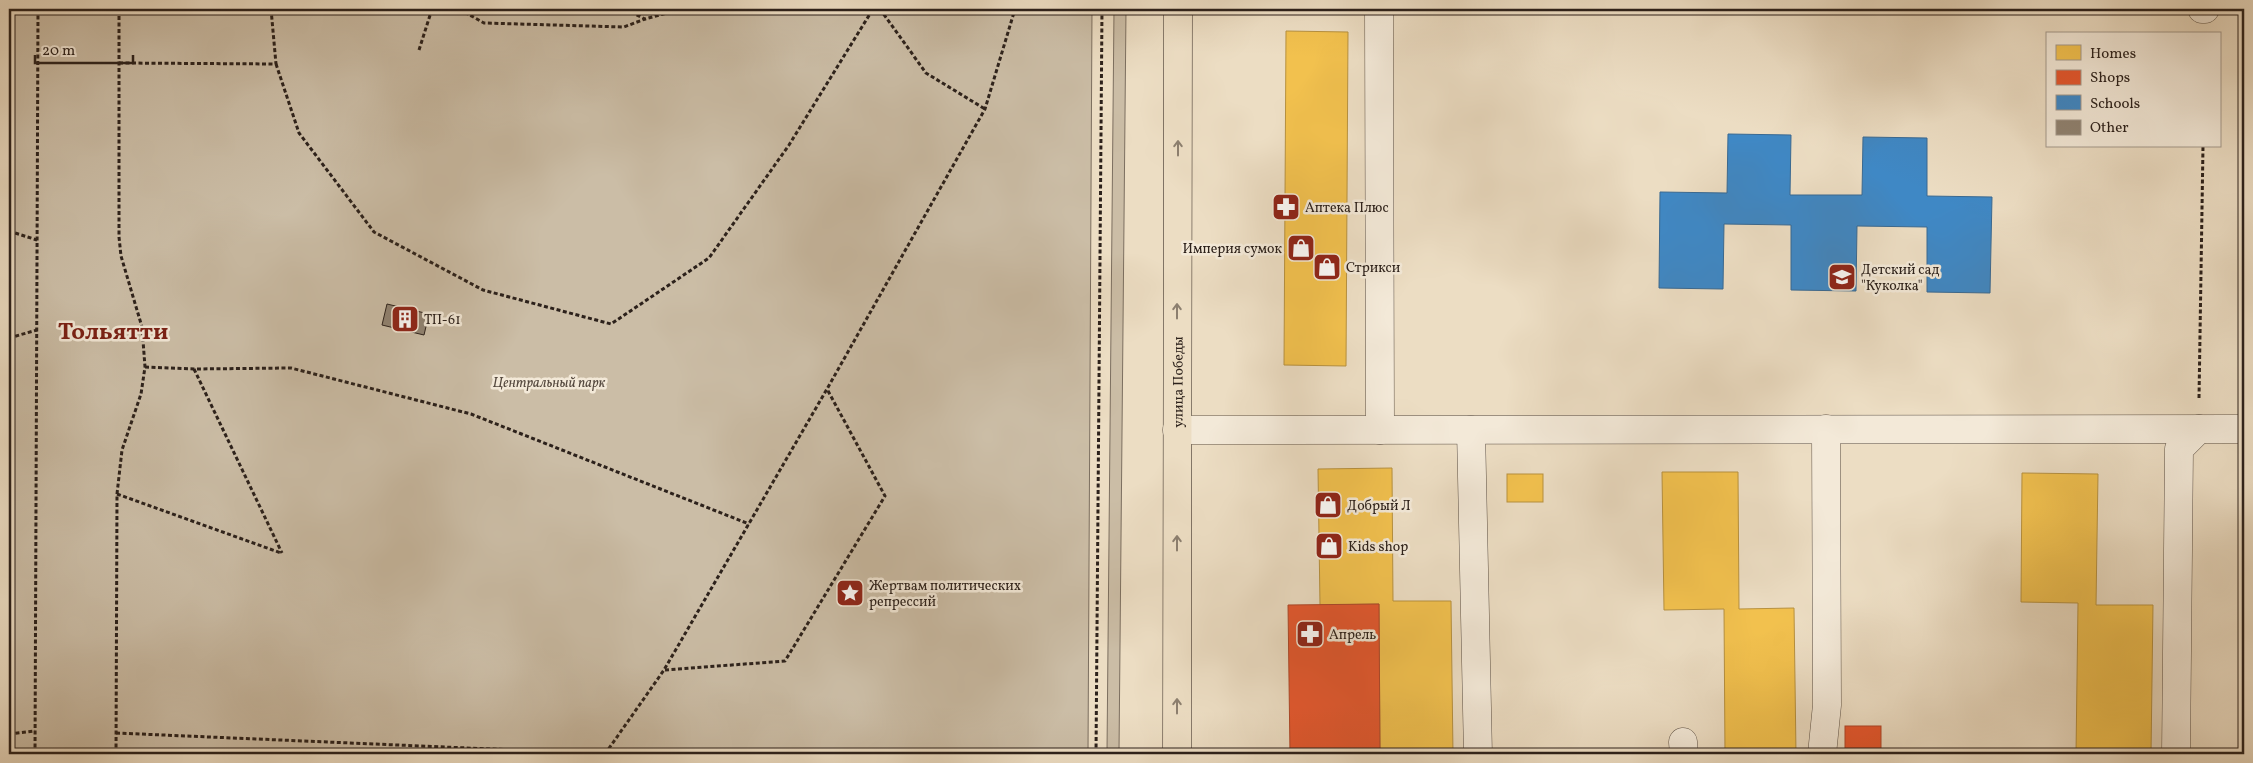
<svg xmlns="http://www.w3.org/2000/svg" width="2253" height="763" font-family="Vollkorn,serif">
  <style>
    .green { fill: #cbbda6; stroke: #7c6f60 }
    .homes { fill: #f2c14e; stroke: #b7913f }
    .shops { fill: #e4572e; stroke: #ad4728 }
    .schools { fill: #3f88c5; stroke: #396992 }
    .building { fill: #908372; stroke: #2c211b }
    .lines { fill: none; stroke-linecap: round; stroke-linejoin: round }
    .minor-casing { stroke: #5c5045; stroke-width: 29 }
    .major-casing { stroke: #2c211b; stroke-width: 29 }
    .path { stroke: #2c211b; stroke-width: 3; stroke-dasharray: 4 2.5; stroke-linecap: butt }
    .minor { stroke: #f3e9d8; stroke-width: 28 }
    .major { stroke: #ecddc3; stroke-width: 28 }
    .oneway { stroke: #8c7f6f }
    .labels { text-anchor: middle; stroke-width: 5; stroke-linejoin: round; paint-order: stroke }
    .poi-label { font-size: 14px; fill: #2c211b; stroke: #f3e9d8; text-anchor: start }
    .park-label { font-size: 14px; font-style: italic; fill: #54483e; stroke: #f3e9d8 }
    .street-label { font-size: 14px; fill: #2c211b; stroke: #f3e9d8 }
    .town-label { font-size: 24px; font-weight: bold; fill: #7a1f14; stroke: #f3e9d8 }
  </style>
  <rect width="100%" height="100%" fill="#ecddc3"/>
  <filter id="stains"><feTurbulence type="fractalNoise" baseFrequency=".004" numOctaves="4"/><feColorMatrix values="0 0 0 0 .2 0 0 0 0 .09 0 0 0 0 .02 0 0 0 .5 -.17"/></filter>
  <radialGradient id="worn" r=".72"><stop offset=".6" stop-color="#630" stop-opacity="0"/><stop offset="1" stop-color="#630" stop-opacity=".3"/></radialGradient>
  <g class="green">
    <path d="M 9,9 L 1092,9 L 1088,754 L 9,754 Z"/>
    <path d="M 1114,9 L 1126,9 L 1119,752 L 1107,751 Z"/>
  </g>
  <g class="homes">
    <path d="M 1286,31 L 1348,32 L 1346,366 L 1284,365 Z"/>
    <path d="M 1392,468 L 1393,601 L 1451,601 L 1453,754 L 1380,754 L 1379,604 L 1320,605 L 1318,469 Z"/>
    <path d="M 1662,472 L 1738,472 L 1739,609 L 1794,608 L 1796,754 L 1725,754 L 1724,609 L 1664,610 Z"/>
    <path d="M 2022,473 L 2098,474 L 2096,605 L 2153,605 L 2151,754 L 2076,754 L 2078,603 L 2021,602 Z"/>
    <rect x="1507" y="474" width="36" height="28"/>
  </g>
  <g class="shops">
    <path d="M 1379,604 L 1380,754 L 1290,754 L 1288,605 Z"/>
    <rect x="1845" y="726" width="36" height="28"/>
  </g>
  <path class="schools" d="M 1728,134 L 1791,135 L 1790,195 L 1862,195 L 1863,137 L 1927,138 L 1927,196 L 1992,197 L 1990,293 L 1927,292 L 1927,227 L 1857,226 L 1856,291 L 1791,290 L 1791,225 L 1724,224 L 1723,289 L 1659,288 L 1660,192 L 1727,193 Z"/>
  <path class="building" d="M 387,304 L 429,314 L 424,335 L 382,325 Z"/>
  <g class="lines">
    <defs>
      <g id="minor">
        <path d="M 1379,9 L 1380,430"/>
        <path d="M 2202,9 L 2205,9"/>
        <path d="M 1177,430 L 2244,429"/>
        <path d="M 1471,430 L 1478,754"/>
        <path d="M 1683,742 L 1684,754"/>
        <path d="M 1822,754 L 1827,705 L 1826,429"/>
        <path d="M 2176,754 L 2179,449 L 2199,429"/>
      </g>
      <g id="major">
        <path id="s1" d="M 1177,754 L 1178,9"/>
      </g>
    </defs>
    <use href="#minor" class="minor-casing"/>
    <use href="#major" class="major-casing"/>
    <g class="path">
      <path d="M 459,9 L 484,23 L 624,27 L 645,19"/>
      <path d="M 625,9 L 645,19 L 681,9"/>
      <path d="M 880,9 L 926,73 L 985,109"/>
      <path d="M 419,50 L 432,9"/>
      <path d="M 119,63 L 276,64 L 271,9"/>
      <path d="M 276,64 L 299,133 L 374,232 L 483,290 L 611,324 L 709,258 L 789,145 L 873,9"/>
      <path d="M 9,231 L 37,240"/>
      <path d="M 9,338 L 37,330"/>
      <path d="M 145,367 L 194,369 L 291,368 L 471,414 L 749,524"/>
      <path d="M 194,369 L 282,553"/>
      <path d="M 2199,398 L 2203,146"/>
      <path d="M 117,494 L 281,553"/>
      <path d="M 665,670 L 785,661 L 885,496 L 827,389"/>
      <path d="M 116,733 L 538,751 L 545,754"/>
      <path d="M 9,734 L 35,731"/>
      <path d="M 35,754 L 38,9"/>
      <path d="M 116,754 L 117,494 L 122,450 L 141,394 L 145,367 L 142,327 L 121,256 L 119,237 L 119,9"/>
      <path d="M 605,754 L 664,670 L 827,389 L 985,109 L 1015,9"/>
      <path d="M 1096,754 L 1102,9"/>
    </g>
    <use href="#minor" class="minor"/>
    <use href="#major" class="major"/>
  </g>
  <defs><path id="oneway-shaft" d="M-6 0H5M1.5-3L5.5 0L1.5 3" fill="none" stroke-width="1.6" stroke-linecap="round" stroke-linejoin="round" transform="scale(1.25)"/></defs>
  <g class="oneway">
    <use href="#oneway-shaft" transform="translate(1178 148) rotate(-90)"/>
    <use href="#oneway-shaft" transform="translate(1177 311) rotate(-90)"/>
    <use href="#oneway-shaft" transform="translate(1177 543) rotate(-90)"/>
    <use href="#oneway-shaft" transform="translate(1177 706) rotate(-90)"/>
  </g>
  <defs>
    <symbol id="pharmacy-square" viewBox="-11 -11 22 22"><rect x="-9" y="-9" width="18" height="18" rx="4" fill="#8f2418" stroke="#f3e9d8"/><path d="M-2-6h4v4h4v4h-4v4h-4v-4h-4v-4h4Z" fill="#fff"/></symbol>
    <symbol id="shop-square" viewBox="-11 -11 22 22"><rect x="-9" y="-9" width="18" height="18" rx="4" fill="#8f2418" stroke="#f3e9d8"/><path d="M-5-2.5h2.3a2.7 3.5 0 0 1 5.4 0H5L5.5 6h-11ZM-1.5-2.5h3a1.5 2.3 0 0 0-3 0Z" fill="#fff"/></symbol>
    <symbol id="school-square" viewBox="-11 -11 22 22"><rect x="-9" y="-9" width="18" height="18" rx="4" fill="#8f2418" stroke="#f3e9d8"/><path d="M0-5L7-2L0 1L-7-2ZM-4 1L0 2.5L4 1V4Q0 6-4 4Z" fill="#fff"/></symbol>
    <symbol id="building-square" viewBox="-11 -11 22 22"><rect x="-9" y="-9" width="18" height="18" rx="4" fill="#8f2418" stroke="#f3e9d8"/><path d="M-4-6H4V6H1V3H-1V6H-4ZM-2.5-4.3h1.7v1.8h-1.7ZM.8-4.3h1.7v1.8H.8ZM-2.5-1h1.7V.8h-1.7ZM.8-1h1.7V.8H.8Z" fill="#fff"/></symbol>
    <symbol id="sight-square" viewBox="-11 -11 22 22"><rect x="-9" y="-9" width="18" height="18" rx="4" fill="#8f2418" stroke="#f3e9d8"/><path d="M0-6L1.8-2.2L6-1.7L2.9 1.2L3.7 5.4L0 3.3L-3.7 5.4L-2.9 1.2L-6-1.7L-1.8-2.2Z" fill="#fff"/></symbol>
  </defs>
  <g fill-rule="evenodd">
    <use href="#pharmacy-square" x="1270" y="191" width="32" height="32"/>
    <use href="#shop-square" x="1285" y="232" width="32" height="32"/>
    <use href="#shop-square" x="1311" y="251" width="32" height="32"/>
    <use href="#school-square" x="1826" y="261" width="32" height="32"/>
    <use href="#building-square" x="389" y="303" width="32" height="32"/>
    <use href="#shop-square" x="1312" y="489" width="32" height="32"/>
    <use href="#shop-square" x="1313" y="530" width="32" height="32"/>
    <use href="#sight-square" x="834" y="577" width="32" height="32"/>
    <use href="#pharmacy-square" x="1294" y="618" width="32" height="32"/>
  </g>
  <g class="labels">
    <g class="poi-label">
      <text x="1305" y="212">Аптека Плюс</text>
      <text x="1282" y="253" text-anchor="end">Империя сумок</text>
      <text x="1346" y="272">Стрикси</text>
      <text x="1861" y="274">Детский сад<tspan x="1861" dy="16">"Куколка"</tspan></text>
      <text x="424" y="324">ТП-61</text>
      <text x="1347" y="510">Добрый Л</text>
      <text x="1348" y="551">Kids shop</text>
      <text x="869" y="590">Жертвам политических<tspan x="869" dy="16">репрессий</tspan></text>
      <text x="1329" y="639">Апрель</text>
    </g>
    <g class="park-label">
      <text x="549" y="387">Центральный парк</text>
    </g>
    <g class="street-label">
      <text dy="5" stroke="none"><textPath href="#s1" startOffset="372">улица Победы</textPath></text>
    </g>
    <g class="town-label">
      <text x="113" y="339">Тольятти</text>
    </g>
  </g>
  <rect width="2253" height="763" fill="none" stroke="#ecddc3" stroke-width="30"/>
  <rect x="10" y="10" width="2233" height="743" fill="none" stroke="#2c211b" stroke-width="2.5"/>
  <rect x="15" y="15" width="2223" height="733" fill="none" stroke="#2c211b"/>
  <rect x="2046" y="32" width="175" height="115" fill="#f3e9d8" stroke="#a3998c"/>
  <rect x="2056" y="45" width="25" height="15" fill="#f2c14e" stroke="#a3998c"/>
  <text x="2090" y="58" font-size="15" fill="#2c211b">Homes</text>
  <rect x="2056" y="70" width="25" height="15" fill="#e4572e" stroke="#a3998c"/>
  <text x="2090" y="82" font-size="15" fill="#2c211b">Shops</text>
  <rect x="2056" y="95" width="25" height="15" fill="#3f88c5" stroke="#a3998c"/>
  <text x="2090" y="108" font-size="15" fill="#2c211b">Schools</text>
  <rect x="2056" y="120" width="25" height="15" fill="#908372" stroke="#a3998c"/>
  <text x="2090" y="132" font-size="15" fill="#2c211b">Other</text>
  <path d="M35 55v8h98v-8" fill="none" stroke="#2c211b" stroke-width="2.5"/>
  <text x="42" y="55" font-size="15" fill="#2c211b" stroke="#f3e9d8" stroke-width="4" paint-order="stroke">20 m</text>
  <rect width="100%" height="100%" filter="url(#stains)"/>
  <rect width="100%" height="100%" fill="url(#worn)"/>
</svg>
